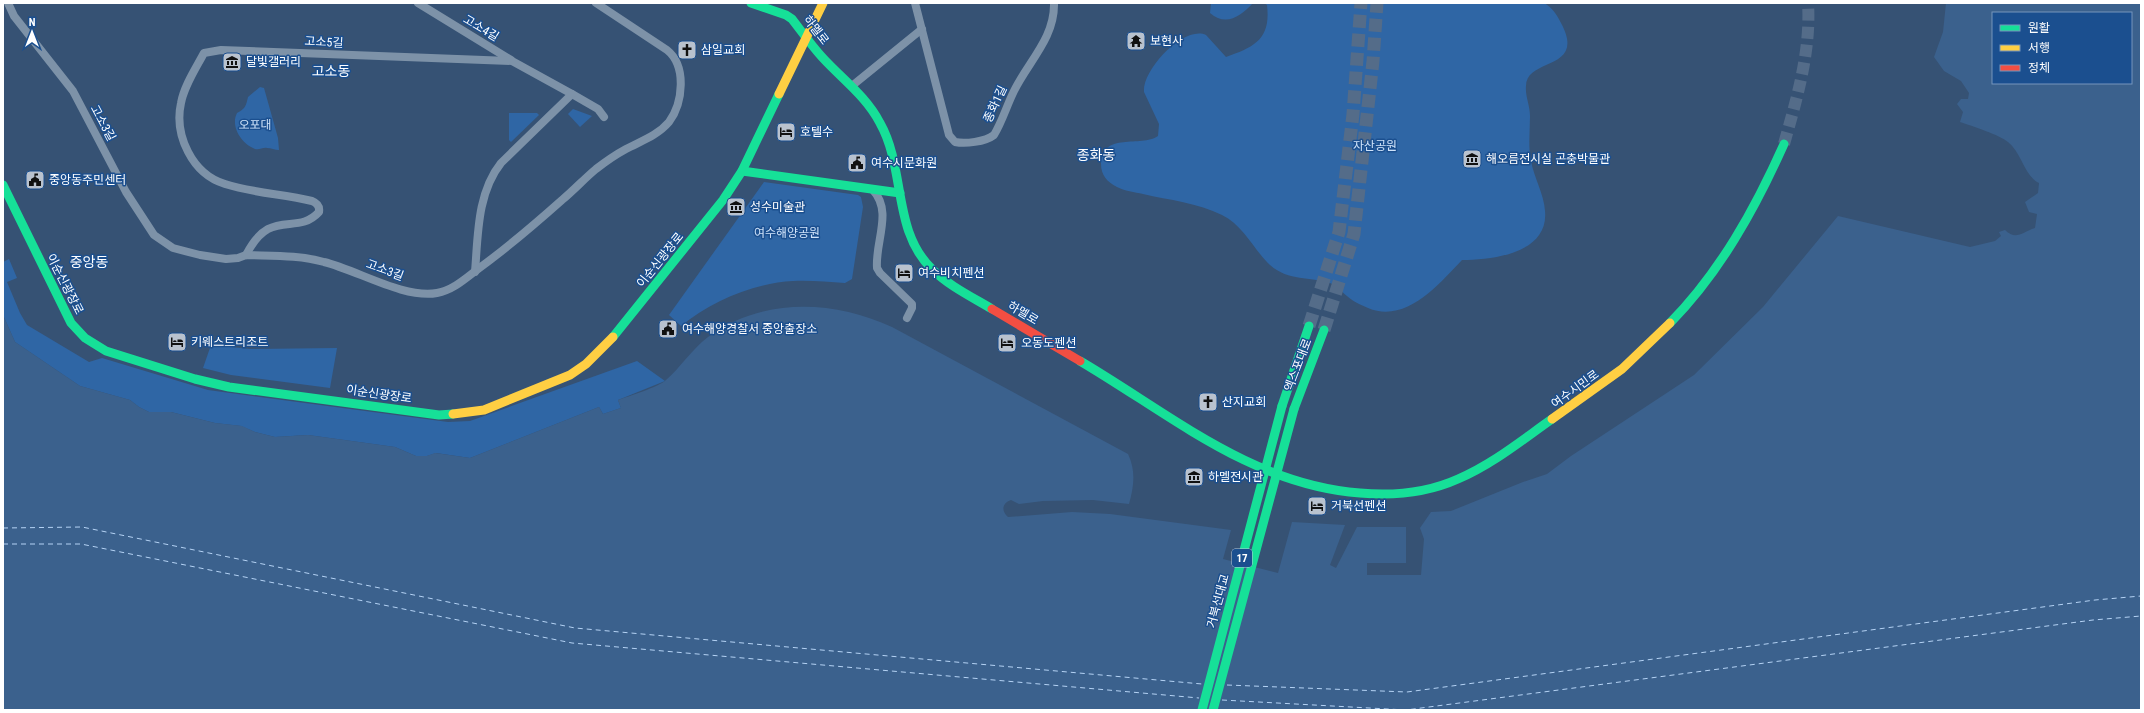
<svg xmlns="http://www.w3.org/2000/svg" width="2144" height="713" font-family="'Roboto Condensed','Noto Sans KR',sans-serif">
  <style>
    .green { fill: #2f66a5 }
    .water { fill: #3b618d; fill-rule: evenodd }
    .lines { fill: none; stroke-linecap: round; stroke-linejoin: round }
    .ferry { stroke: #b5d3f5; stroke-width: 1; stroke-dasharray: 5 4; stroke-linecap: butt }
    .secondary-tunnel { stroke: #546c89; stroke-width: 12; stroke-dasharray: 12 6; stroke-linecap: butt }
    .primary-tunnel { stroke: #546c89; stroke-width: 13; stroke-dasharray: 13 6; stroke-linecap: butt }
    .street { stroke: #7d92a8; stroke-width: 8 }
    .fast { stroke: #16e098; stroke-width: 9 }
    .slow { stroke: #ffcf43; stroke-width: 9 }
    .jam { stroke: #f24e42; stroke-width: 9 }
    .fast-bridge { stroke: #16e098; stroke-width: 9 }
    .labels { text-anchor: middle; stroke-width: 3; stroke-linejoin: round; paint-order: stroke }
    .shield { fill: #1b4f8f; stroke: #bbcadd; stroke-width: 1 }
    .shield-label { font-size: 11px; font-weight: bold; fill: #fff }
    .street-label { font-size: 12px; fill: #fff; stroke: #1b4f8f }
    .poi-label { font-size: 12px; fill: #fff; stroke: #1b4f8f; text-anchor: start }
    .park-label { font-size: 12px; fill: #cfe3fa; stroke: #1b4f8f }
    .quarter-label { font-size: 14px; fill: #fff; stroke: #1b4f8f }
  </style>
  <rect width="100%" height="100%" fill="#365274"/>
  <g class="green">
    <path d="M 1211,3 L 1253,3 C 1241,16 1226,27 1210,13 Z"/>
    <path d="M 1264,3 L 1544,3 C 1552,7 1557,15 1561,23 C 1587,71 1526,57 1526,86 C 1525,96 1530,105 1530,116 C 1530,131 1528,146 1531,161 C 1534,178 1544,194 1545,211 C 1549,253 1493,260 1462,260 C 1439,284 1406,324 1368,308 C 1361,305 1352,301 1347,296 C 1342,292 1336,285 1330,283 C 1310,276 1289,282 1270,265 C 1254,250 1243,225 1222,215 C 1198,203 1169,200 1143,194 C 1135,192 1124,191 1117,187 C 1107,182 1101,175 1101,164 C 1102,131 1141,148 1158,136 L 1159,124 L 1144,92 C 1142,70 1184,25 1206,35 L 1226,57 C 1255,47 1271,39 1267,5 Z"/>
    <path d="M 260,87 L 264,88 L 278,138 L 279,150 C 275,150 271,148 267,148 C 263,147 260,150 255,149 C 242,144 230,127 237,113 C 245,109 246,106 248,97 Z"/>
    <path d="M 573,109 L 592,116 L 580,127 L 568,114 Z"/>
    <path d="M 509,113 L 537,113 L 539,115 L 511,142 L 509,140 Z"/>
    <path d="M 764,182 L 858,195 L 861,197 L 863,207 L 852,279 L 845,283 C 828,282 810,280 793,281 C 754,283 711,301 681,326 L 669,315 Z"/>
    <path d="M 9,259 L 17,278 L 7,282 L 20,313 L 27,325 L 89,362 L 102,358 L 208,390 L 448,422 L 470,421 L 637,361 L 665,381 L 618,400 L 621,408 L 603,414 L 599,407 L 470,458 L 436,453 L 427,456 L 416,456 L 395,447 L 308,435 L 275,437 L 255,432 L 241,426 L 215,423 L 171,412 L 149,412 L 139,407 L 130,400 L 80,386 L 15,342 L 3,315 L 3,262 Z"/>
    <path d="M 211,345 L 250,349 L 337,348 L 330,388 L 231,375 L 203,368 Z"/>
  </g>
  <path class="water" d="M 1946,3 L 2141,3 L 2141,710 L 3,710 L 3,315 L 15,342 L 80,386 L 130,400 L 139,407 L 149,412 L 171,412 L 215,423 L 242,426 L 255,432 L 275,437 L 308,435 L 395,447 L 416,456 L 427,456 L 435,453 L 470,458 L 599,407 L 603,414 L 621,408 L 618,400 C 629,396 659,387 666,380 C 681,367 691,350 708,337 C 763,297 833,300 892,327 L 1128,454 C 1136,471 1134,486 1129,504 L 1093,500 L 1043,501 L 1019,504 L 1011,500 C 1002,503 1001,511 1008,517 L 1072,512 L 1110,514 L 1231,530 L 1223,559 L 1278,573 L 1292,522 L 1345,525 L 1330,565 L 1336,568 L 1357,527 L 1406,527 L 1406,563 L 1367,563 L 1367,575 L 1421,575 L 1424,539 L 1420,528 L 1431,512 L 1451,511 L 1523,482 L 1547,474 L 1571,456 L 1694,375 L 1763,307 L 1838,216 L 1970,247 L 1995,241 L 2001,236 L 1999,232 L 2005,230 C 2016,241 2023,232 2035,228 L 2037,214 L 2029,212 L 2025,202 L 2038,193 L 2039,183 C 2024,176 2022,153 2008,142 C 2000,135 1972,126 1960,122 L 1963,112 L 1957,104 L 1961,99 L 1968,99 L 1969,93 L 1961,81 L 1944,71 L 1934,57 L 1943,32 ZM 1993,13 L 2131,13 L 2131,83 L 1993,83 Z"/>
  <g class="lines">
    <g class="ferry">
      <path d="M 3,528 L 82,527 L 575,628 L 1202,684"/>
      <path d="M 3,544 L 81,544 L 572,643 L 1199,698"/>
      <path d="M 1227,685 L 1407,692 L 2095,600 L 2141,596"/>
      <path d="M 1222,700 L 1406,710 L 2093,620 L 2141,616"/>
    </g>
    <path class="secondary-tunnel" d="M 1784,144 C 1797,98 1811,51 1808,3"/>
    <g class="primary-tunnel">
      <path d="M 1309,326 L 1339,232 L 1353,114 L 1361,3"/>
      <path d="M 1324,330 L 1354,234 L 1373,61 L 1377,3"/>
    </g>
    <g class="street">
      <path d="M 8,3 L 14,16 L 73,91 L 126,192 L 154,235 L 173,248 L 200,255 L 226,259 L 238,258 L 246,255 C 272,256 299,255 324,262 C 357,270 404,299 437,293 C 453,290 465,279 478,269 C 507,248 535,224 562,200 C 574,190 584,179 596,169 C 605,162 615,155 626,149 C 641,141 657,136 669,122 C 683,103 687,66 667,50 L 596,3"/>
      <path d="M 418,3 L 511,60"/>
      <path d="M 915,3 L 949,135 L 955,142 C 965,144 985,142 994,135 C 1002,122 1007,105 1014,91 C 1028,62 1055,38 1054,3"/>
      <path d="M 853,85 L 922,29"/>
      <path d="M 572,94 L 598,109 L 604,117"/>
      <path d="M 873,190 C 893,212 875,241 877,268 L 880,273 L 912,304 L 912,308 L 907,318"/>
      <path d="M 246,255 C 271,206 296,237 319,212 C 320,206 317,203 312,201 C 283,194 253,193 225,184 C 192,174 174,135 181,103 C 184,86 196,68 204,53 L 221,50 L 512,61 L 572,94 L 501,163 C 477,193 478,236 475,272"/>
    </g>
    <g class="fast">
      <path d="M 751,3 L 786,15 L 792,19 C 802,32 811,45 822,57 C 842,79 866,96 880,123 C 906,169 892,231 932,269 C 949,286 972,297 992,309"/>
      <path d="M 742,171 L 900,193"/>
      <path d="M 3,185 L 71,323 L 85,338 L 106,351 L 195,379 L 229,387 L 439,415 L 453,414"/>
      <path d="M 1670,323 C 1720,272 1755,209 1784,144"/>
      <path d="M 613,337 L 723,200 L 742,171 L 779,94"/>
      <path d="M 1080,361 C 1170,414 1252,485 1360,493 C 1394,496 1427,493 1458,479 C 1493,464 1522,440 1552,419"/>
      <path d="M 1282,406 L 1309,326"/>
      <path d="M 1294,409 L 1324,330"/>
    </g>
    <g class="slow">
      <path d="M 779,94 L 823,3"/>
      <path d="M 453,414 L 484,410 L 570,375 L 586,364 L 613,337"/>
      <path d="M 1552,419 L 1622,369 L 1670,323"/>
    </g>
    <path class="jam" d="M 992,309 L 1080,361"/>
    <g class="fast-bridge">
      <path d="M 1202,710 L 1282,406"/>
      <path d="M 1213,710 L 1294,409"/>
    </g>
  </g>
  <defs>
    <symbol id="temple-square" viewBox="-11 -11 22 22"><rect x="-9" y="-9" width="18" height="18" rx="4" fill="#b9c2ce" stroke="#1b4f8f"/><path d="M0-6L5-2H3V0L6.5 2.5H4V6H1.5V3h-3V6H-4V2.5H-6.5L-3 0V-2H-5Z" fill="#111"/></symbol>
    <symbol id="church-square" viewBox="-11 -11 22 22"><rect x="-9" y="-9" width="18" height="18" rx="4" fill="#b9c2ce" stroke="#1b4f8f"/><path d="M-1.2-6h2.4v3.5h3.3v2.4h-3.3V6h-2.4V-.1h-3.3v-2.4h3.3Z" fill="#111"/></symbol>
    <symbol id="museum-square" viewBox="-11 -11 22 22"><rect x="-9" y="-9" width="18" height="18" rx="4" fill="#b9c2ce" stroke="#1b4f8f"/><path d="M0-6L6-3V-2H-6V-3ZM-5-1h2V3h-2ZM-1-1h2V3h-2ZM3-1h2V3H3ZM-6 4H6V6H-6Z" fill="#111"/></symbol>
    <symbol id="hotel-square" viewBox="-11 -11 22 22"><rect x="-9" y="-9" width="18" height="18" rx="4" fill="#b9c2ce" stroke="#1b4f8f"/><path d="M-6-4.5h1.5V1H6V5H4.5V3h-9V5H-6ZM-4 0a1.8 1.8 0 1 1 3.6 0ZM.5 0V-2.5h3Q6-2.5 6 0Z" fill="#111"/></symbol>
    <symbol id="civic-square" viewBox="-11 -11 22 22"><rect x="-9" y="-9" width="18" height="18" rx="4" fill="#b9c2ce" stroke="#1b4f8f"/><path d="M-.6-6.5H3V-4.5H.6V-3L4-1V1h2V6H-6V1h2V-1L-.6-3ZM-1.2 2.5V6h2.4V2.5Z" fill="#111"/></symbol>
  </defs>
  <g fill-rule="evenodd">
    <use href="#temple-square" x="1125" y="30" width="22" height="22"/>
    <use href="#church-square" x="676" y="39" width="22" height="22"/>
    <use href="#museum-square" x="221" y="51" width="22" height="22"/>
    <use href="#hotel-square" x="775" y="121" width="22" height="22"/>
    <use href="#museum-square" x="1461" y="148" width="22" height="22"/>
    <use href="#civic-square" x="846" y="152" width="22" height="22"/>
    <use href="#civic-square" x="24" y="169" width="22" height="22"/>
    <use href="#museum-square" x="725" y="196" width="22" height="22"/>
    <use href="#hotel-square" x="893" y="262" width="22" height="22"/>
    <use href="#civic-square" x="657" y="318" width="22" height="22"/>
    <use href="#hotel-square" x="166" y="331" width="22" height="22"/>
    <use href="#hotel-square" x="996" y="332" width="22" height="22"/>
    <use href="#church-square" x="1197" y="391" width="22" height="22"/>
    <use href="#museum-square" x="1183" y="466" width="22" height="22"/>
    <use href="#hotel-square" x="1306" y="495" width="22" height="22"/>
  </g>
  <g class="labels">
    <rect class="shield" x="1232" y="549" width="20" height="18" rx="3"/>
    <g class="shield-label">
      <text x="1242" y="562">17</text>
    </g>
    <g class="street-label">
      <text transform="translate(481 28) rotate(31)" y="4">고소4길</text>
      <text transform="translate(816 30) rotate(52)" y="4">하멜로</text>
      <text transform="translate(324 42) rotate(3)" y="4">고소5길</text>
      <text transform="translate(995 104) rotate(-65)" y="4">종화1길</text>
      <text transform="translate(103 123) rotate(62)" y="4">고소3길</text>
      <text transform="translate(660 260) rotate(-51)" y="4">이순신광장로</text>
      <text transform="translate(385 270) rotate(20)" y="4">고소3길</text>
      <text transform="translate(65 284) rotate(63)" y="4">이순신광장로</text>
      <text transform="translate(1023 313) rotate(31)" y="4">하멜로</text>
      <text transform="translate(1298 365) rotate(-69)" y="4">엑스포대로</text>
      <text transform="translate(1575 389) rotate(-36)" y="4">여수시민로</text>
      <text transform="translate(379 394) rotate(8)" y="4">이순신광장로</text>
      <text transform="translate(1218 601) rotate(-75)" y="4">거북선대교</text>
    </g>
    <g class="poi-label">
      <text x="1150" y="45">보현사</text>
      <text x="701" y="54">삼일교회</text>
      <text x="246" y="66">달빛갤러리</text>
      <text x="800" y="136">호텔수</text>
      <text x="1486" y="163">해오름전시실 곤충박물관</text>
      <text x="871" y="167">여수시문화원</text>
      <text x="49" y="184">중앙동주민센터</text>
      <text x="750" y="211">성수미술관</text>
      <text x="918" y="277">여수비치펜션</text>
      <text x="682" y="333">여수해양경찰서 중앙출장소</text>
      <text x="191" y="346">키웨스트리조트</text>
      <text x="1021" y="347">오동도펜션</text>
      <text x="1222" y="406">산지교회</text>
      <text x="1208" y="481">하멜전시관</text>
      <text x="1331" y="510">거북선펜션</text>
    </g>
    <g class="park-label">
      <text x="255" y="129">오포대</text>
      <text x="1375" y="150">자산공원</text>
      <text x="787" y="237">여수해양공원</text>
    </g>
    <g class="quarter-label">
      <text x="331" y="76">고소동</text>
      <text x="1096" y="160">종화동</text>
      <text x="89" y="267">중앙동</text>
    </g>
  </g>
  <rect width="2144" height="713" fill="none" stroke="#ffffff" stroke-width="8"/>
  <rect x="1992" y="12" width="140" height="72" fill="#1b4f8f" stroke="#7695bc"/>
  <rect x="2000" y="25" width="20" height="6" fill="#16e098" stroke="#7695bc"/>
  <text x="2028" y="32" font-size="12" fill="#ffffff">원활</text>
  <rect x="2000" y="45" width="20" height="6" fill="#ffcf43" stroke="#7695bc"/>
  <text x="2028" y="52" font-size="12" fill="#ffffff">서행</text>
  <rect x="2000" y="65" width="20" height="6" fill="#f24e42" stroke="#7695bc"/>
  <text x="2028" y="72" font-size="12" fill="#ffffff">정체</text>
  <g transform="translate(32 32)" stroke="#1b4f8f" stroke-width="3" paint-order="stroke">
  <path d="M0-3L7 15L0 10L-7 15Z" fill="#ffffff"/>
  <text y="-6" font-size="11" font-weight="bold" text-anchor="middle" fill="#ffffff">N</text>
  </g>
</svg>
